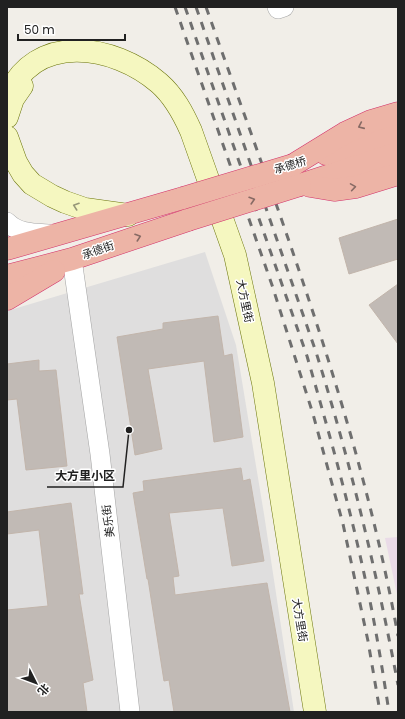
<svg xmlns="http://www.w3.org/2000/svg" width="405" height="719" font-family="Poppins,'Noto Sans SC',sans-serif">
  <style>
    .residential { fill: #dfdede }
    .industrial { fill: #eadbe7 }
    .building { fill: #c1bab5; stroke: #c2b5ab }
    .lines { fill: none; stroke-linecap: round; stroke-linejoin: round }
    .tertiary-casing { stroke: #a5a5a5; stroke-width: 20 }
    .secondary-casing { stroke: #6b750b; stroke-width: 23 }
    .trunk-casing { stroke: #d3316a; stroke-width: 23 }
    .tertiary { stroke: #fff; stroke-width: 19 }
    .secondary { stroke: #f5f7c0; stroke-width: 22 }
    .trunk { stroke: #edb4a6; stroke-width: 22 }
    .rail { stroke: #6f6f6f; stroke-width: 3; stroke-dasharray: 8 8; stroke-linecap: butt }
    .trunk-bridge-casing { stroke: #d3316a; stroke-width: 23; stroke-linecap: butt }
    .trunk-bridge { stroke: #edb4a6; stroke-width: 22 }
    .oneway { stroke: #876a64 }
    .oneway2 { stroke: #969778 }
    .labels { text-anchor: middle; stroke-width: 3; stroke-linejoin: round; paint-order: stroke }
    .street-label { font-size: 11px; fill: #212121; stroke: #fff }
    .leader { fill: none; stroke: #212121; stroke-width: 1.5 }
    .callout-dot { fill: #212121; stroke: #fff; stroke-width: 1.5 }
    .callout-label { font-size: 12px; text-anchor: middle; font-weight: bold; fill: #212121; stroke: #fff; stroke-width: 3; stroke-linejoin: round; paint-order: stroke }
  </style>
  <rect width="100%" height="100%" fill="#f1eee8"/>
  <path class="residential" d="M 205,252 L 236,345 L 264,514 L 294,712 L 7,712 L 7,311 Z"/>
  <path class="industrial" d="M 398,537 L 398,599 L 385,538 Z"/>
  <g class="building">
    <path d="M 398,219 L 398,259 L 349,274 L 339,238 Z"/>
    <path d="M 398,284 L 398,344 L 369,305 Z"/>
    <path d="M 218,316 L 224,356 L 232,354 L 243,437 L 214,442 L 204,361 L 148,369 L 162,449 L 135,455 L 117,337 L 163,329 L 163,323 Z"/>
    <path d="M 39,360 L 39,371 L 56,370 L 67,466 L 26,470 L 17,399 L 7,400 L 7,364 Z"/>
    <path d="M 241,468 L 243,481 L 250,479 L 264,561 L 232,566 L 223,508 L 169,513 L 179,576 L 173,577 L 175,595 L 267,583 L 290,712 L 174,712 L 169,680 L 164,681 L 148,579 L 147,579 L 133,493 L 144,491 L 143,481 Z"/>
    <path d="M 71,503 L 83,594 L 79,594 L 93,680 L 83,683 L 87,712 L 7,712 L 7,610 L 48,606 L 39,530 L 7,534 L 7,512 Z"/>
  </g>
  <g class="lines">
    <defs>
      <g id="tertiary">
        <path d="M 277,7 L 278,9 L 284,7"/>
        <path d="M 7,222 C 18,234 36,233 51,234"/>
        <path d="M 72,259 L 100,454 L 130,712"/>
      </g>
      <g id="secondary">
        <path d="M 7,98 C 34,31 114,44 159,83 C 174,96 183,113 191,131 L 235,255 L 263,383 L 315,712"/>
        <path d="M 7,117 L 13,99 L 22,86"/>
        <path d="M 7,137 L 16,162 L 23,174 L 32,184 L 52,196 L 65,202 L 85,209 L 128,215"/>
      </g>
      <g id="trunk">
        <path d="M 326,154 L 398,132"/>
        <path d="M 293,165 L 345,133 L 371,121 L 398,113"/>
        <path d="M 300,185 L 398,153"/>
        <path d="M 310,186 L 334,190 L 356,187 L 398,174"/>
        <path d="M 7,249 L 183,198"/>
        <path d="M 7,276 L 72,259 L 188,220"/>
        <path d="M 7,299 L 54,271"/>
      </g>
    </defs>
    <use href="#tertiary" class="tertiary-casing"/>
    <use href="#secondary" class="secondary-casing"/>
    <use href="#trunk" class="trunk-casing"/>
    <use href="#tertiary" class="tertiary"/>
    <use href="#secondary" class="secondary"/>
    <use href="#trunk" class="trunk"/>
    <g class="rail">
      <path d="M 175,7 L 272,285 L 313,414 L 343,524 L 368,641 L 380,712"/>
      <path d="M 185,7 L 307,356 C 328,429 349,503 365,578 C 375,622 382,667 389,712"/>
      <path d="M 196,7 L 316,352 C 350,461 377,573 398,685"/>
      <path d="M 206,7 C 279,214 359,419 398,636"/>
    </g>
    <defs>
      <g id="trunk-bridge">
        <path d="M 183,198 L 293,165"/>
        <path d="M 188,220 L 300,185"/>
      </g>
    </defs>
    <use href="#trunk-bridge" class="trunk-bridge-casing"/>
    <use href="#trunk-bridge" class="trunk-bridge"/>
  </g>
  <defs><path id="oneway-chevron" d="M-2-3.5L2.5 0L-2 3.5" fill="none" stroke-width="1.6" stroke-linecap="round" stroke-linejoin="round"/></defs>
  <g class="oneway">
    <use href="#oneway-chevron" transform="translate(361 126) rotate(156)"/>
    <use href="#oneway-chevron" transform="translate(353 187) rotate(-9)"/>
    <use href="#oneway-chevron" transform="translate(252 200) rotate(-17)"/>
    <use href="#oneway-chevron" transform="translate(138 237) rotate(-19)"/>
  </g>
  <use class="oneway2" href="#oneway-chevron" transform="translate(76 206) rotate(-161)"/>
  <g class="labels">
    <g class="street-label">
      <text transform="translate(290 165) rotate(-17)" y="4">承德桥</text>
      <text transform="translate(98 250) rotate(-19)" y="4">承德街</text>
      <text transform="translate(245 301) rotate(78)" y="4">大方里街</text>
      <text transform="translate(108 521) rotate(-97)" y="4">美乐街</text>
      <text transform="translate(300 620) rotate(81)" y="4">大方里街</text>
    </g>
  </g>
  <path class="leader" d="M129 430L123 487H47"/>
  <circle class="callout-dot" cx="129" cy="430" r="4"/>
  <g class="callout-label">
    <text x="85" y="480">大方里小区</text>
  </g>
  <rect width="405" height="719" fill="none" stroke="#212121" stroke-width="16"/>
  <g transform="translate(36 683) rotate(132)" stroke="#ffffff" stroke-width="3" paint-order="stroke">
  <path d="M0-3L7 15L0 10L-7 15Z" fill="#212121"/>
  <text y="-6" font-size="11" font-weight="bold" text-anchor="middle" fill="#212121">北</text>
  </g>
  <path d="M18 34v6h107v-6" fill="none" stroke="#212121" stroke-width="2"/>
  <text x="24" y="34" font-size="12" fill="#212121" stroke="#ffffff" stroke-width="3" paint-order="stroke">50 m</text>
</svg>
